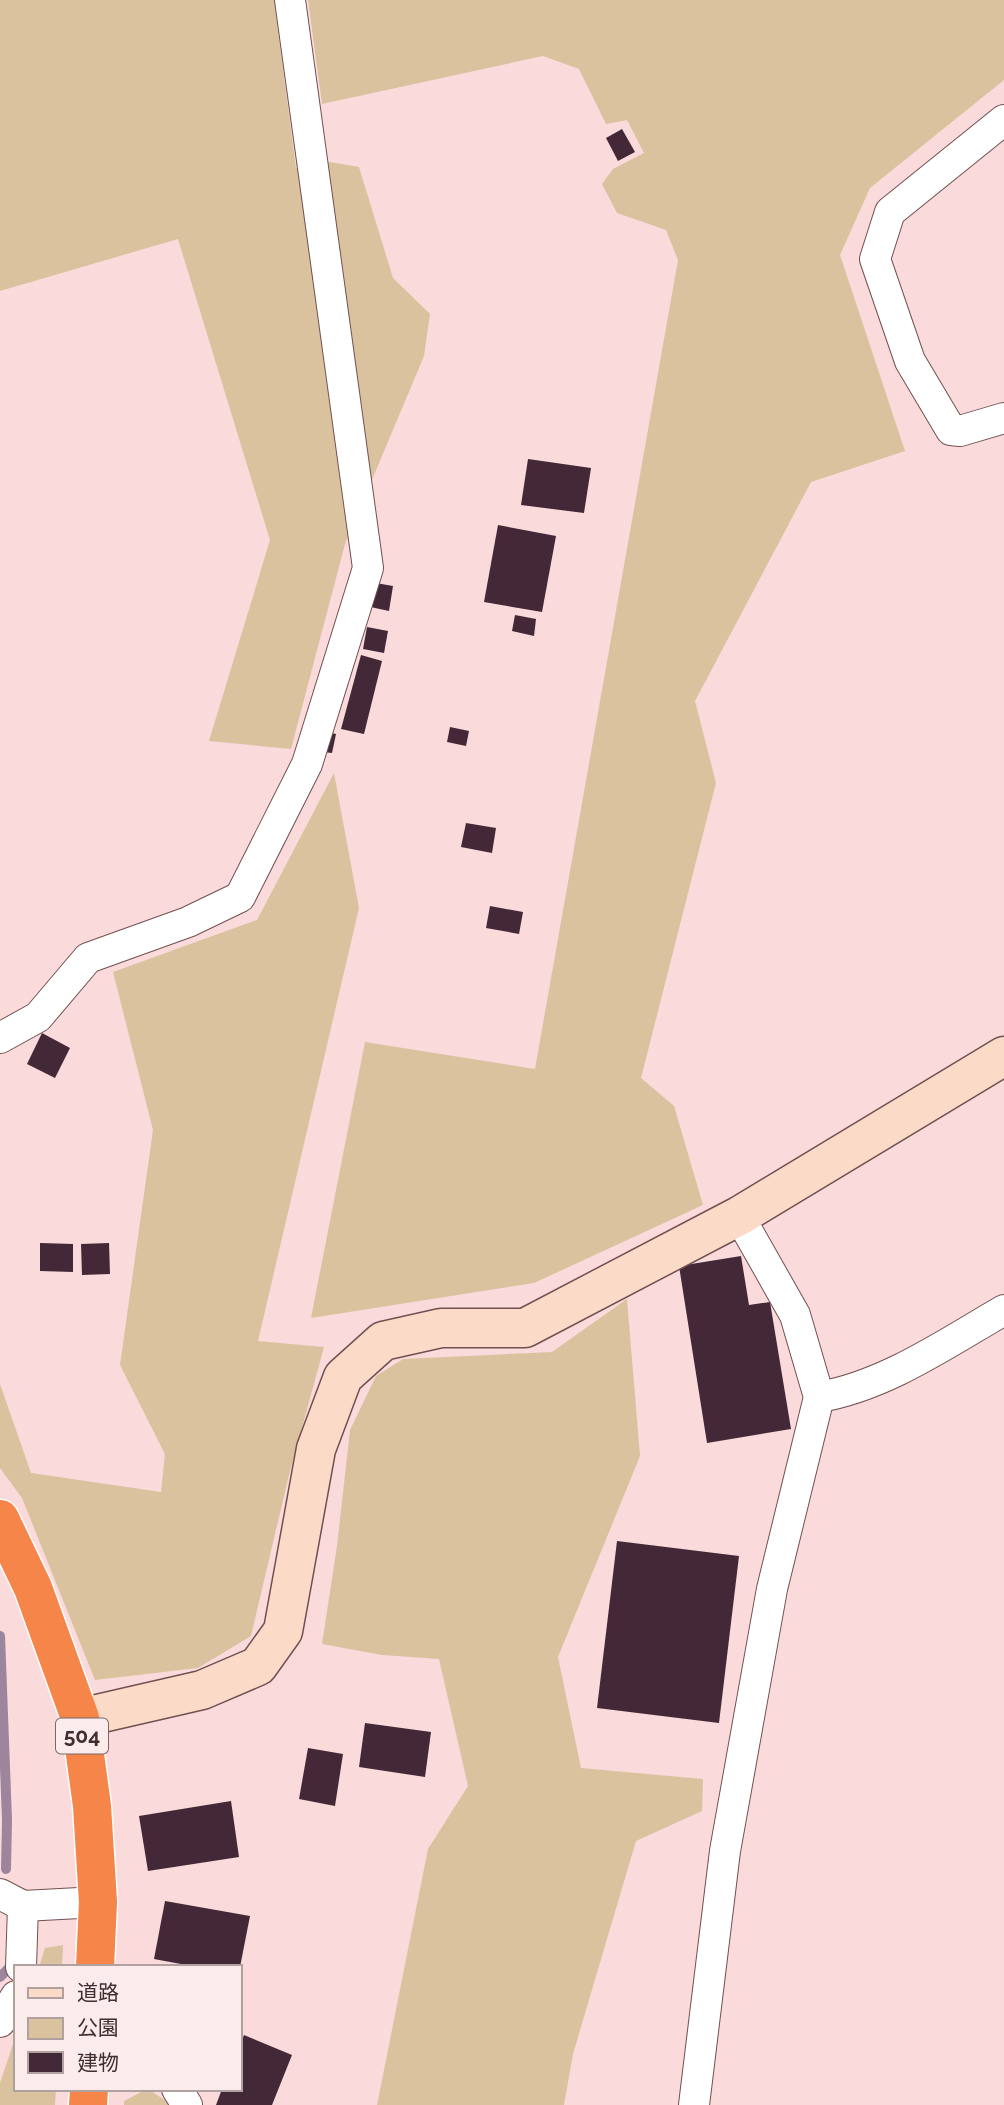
<svg xmlns="http://www.w3.org/2000/svg" width="1004" height="2105" font-family="Raleway,'Noto Sans JP',sans-serif">
  <style>
    .green { fill: #dbc29f }
    .lines { fill: none; stroke-linecap: round; stroke-linejoin: round }
    .stream { stroke: #9c859d; stroke-width: 10 }
    .building { fill: #432937 }
    .street-casing { stroke: #715051; stroke-width: 32 }
    .secondary-casing { stroke: #715051; stroke-width: 41 }
    .highway-casing { stroke: #fff; stroke-width: 41 }
    .street { stroke: #fff; stroke-width: 30 }
    .secondary { stroke: #fcdac8; stroke-width: 38 }
    .highway { stroke: #f58549; stroke-width: 38 }
    .labels { text-anchor: middle; stroke-width: 7; stroke-linejoin: round; paint-order: stroke }
    .shield { fill: #fcebeb; stroke: #786868; stroke-width: 2 }
    .shield-label { font-size: 21px; font-weight: bold; fill: #3f3030 }
  </style>
  <rect width="100%" height="100%" fill="#fadada"/>
  <g class="green">
    <path d="M 0,0 L 274,0 L 296,168 L 330,162 L 359,167 L 393,278 L 430,314 L 424,356 L 345,544 L 291,749 L 209,741 L 270,540 L 178,239 L 0,291 Z"/>
    <path d="M 308,0 L 1004,0 L 1004,80 L 870,188 L 840,255 L 905,451 L 811,482 L 695,701 L 716,783 L 641,1078 L 674,1106 L 703,1205 L 534,1283 L 311,1318 L 365,1042 L 535,1069 L 678,260 L 666,230 L 617,213 L 602,184 L 613,169 L 644,153 L 627,120 L 606,124 L 579,69 L 543,56 L 322,104 Z"/>
    <path d="M 334,773 L 359,908 L 258,1341 L 324,1347 L 288,1479 L 251,1636 L 198,1668 L 95,1680 L 22,1498 L 0,1468 L 0,1384 L 31,1473 L 161,1492 L 165,1454 L 120,1365 L 153,1130 L 113,972 L 257,920 Z"/>
    <path d="M 627,1299 L 640,1456 L 558,1657 L 581,1768 L 703,1779 L 702,1811 L 636,1841 L 573,2054 L 564,2105 L 377,2105 L 428,1849 L 468,1786 L 439,1659 L 382,1655 L 322,1644 L 337,1546 L 350,1430 L 376,1376 L 403,1359 L 552,1352 Z"/>
    <path d="M 63,1945 L 62,1967 L 39,1967 L 45,1948 Z"/>
    <path d="M 16,2035 L 16,2089 L 56,2089 L 55,2105 L 0,2105 L 0,2083 Z"/>
    <path d="M 147,2089 L 148,2089 L 172,2105 L 124,2105 L 124,2101 Z"/>
  </g>
  <g class="lines">
    <g class="stream">
      <path d="M 0,1636 L 7,1820 L 6,1869"/>
      <path d="M 0,1977 L 10,1967"/>
    </g>
  </g>
  <g class="building">
    <path d="M 622,129 L 635,152 L 618,161 L 606,138 Z"/>
    <path d="M 528,459 L 591,468 L 584,513 L 521,505 Z"/>
    <path d="M 498,525 L 556,536 L 542,612 L 484,602 Z"/>
    <path d="M 370,582 L 393,586 L 389,611 L 366,606 Z"/>
    <path d="M 515,615 L 536,619 L 534,636 L 512,631 Z"/>
    <path d="M 367,627 L 388,631 L 384,653 L 363,649 Z"/>
    <path d="M 361,655 L 382,661 L 364,734 L 341,729 Z"/>
    <path d="M 450,727 L 469,731 L 466,746 L 447,742 Z"/>
    <path d="M 327,732 L 336,734 L 332,753 L 323,752 Z"/>
    <path d="M 466,823 L 496,828 L 492,853 L 461,847 Z"/>
    <path d="M 490,906 L 523,912 L 519,934 L 486,928 Z"/>
    <path d="M 42,1033 L 70,1048 L 55,1078 L 27,1064 Z"/>
    <path d="M 40,1243 L 73,1244 L 73,1272 L 40,1271 Z"/>
    <path d="M 109,1243 L 110,1274 L 82,1275 L 81,1244 Z"/>
    <path d="M 741,1256 L 749,1305 L 770,1302 L 791,1429 L 707,1443 L 679,1266 Z"/>
    <path d="M 617,1541 L 739,1556 L 719,1723 L 597,1708 Z"/>
    <path d="M 365,1723 L 431,1732 L 425,1777 L 359,1767 Z"/>
    <path d="M 308,1748 L 343,1754 L 335,1806 L 299,1799 Z"/>
    <path d="M 231,1801 L 239,1857 L 148,1871 L 139,1816 Z"/>
    <path d="M 165,1901 L 250,1916 L 240,1967 L 197,1967 L 154,1959 Z"/>
    <path d="M 244,2035 L 292,2055 L 272,2105 L 216,2105 L 222,2089 L 240,2089 L 240,2045 Z"/>
  </g>
  <g class="lines">
    <defs>
      <g id="street">
        <path d="M 1004,120 L 890,212 L 875,259 L 910,361 L 951,430 L 960,431 L 1004,418"/>
        <path d="M 0,1038 L 38,1017 L 88,958 L 188,922 L 240,897 L 307,764 L 368,568 L 290,0"/>
        <path d="M 819,1397 C 885,1386 947,1343 1004,1310"/>
        <path d="M 0,1894 L 23,1906 L 98,1902"/>
        <path d="M 21,1967 L 23,1906"/>
        <path d="M 0,2022 L 16,1996"/>
        <path d="M 177,2089 L 187,2105"/>
        <path d="M 694,2105 L 725,1851 L 772,1589 L 819,1397 L 795,1315 L 739,1216"/>
      </g>
      <path id="secondary" d="M 80,1718 L 202,1690 L 258,1666 L 283,1631 L 316,1449 L 343,1377 L 383,1341 L 441,1328 L 525,1328 L 739,1216 L 1004,1056"/>
      <g id="highway">
        <path d="M 0,1519 L 33,1588 L 80,1718 L 92,1806 L 98,1902 L 95,1967"/>
        <path d="M 88,2105 L 89,2089"/>
      </g>
    </defs>
    <use href="#street" class="street-casing"/>
    <use href="#secondary" class="secondary-casing"/>
    <use href="#highway" class="highway-casing"/>
    <use href="#street" class="street"/>
    <use href="#secondary" class="secondary"/>
    <use href="#highway" class="highway"/>
  </g>
  <g class="labels">
    <rect class="shield" x="56" y="1718.5" width="52" height="35" rx="5"/>
    <g class="shield-label">
      <text x="82" y="1743">504</text>
    </g>
  </g>
  <rect x="14" y="1965" width="228" height="126" fill="#fcebeb" stroke="#b0a0a0" stroke-width="2"/>
  <rect x="28" y="1988" width="35" height="10" fill="#fcdac8" stroke="#b0a0a0" stroke-width="2"/>
  <text x="77" y="2000" font-size="21" fill="#3f3030">道路</text>
  <rect x="28" y="2018" width="35" height="21" fill="#dbc29f" stroke="#b0a0a0" stroke-width="2"/>
  <text x="77" y="2035" font-size="21" fill="#3f3030">公園</text>
  <rect x="28" y="2052" width="35" height="21" fill="#432937" stroke="#b0a0a0" stroke-width="2"/>
  <text x="77" y="2070" font-size="21" fill="#3f3030">建物</text>
</svg>
